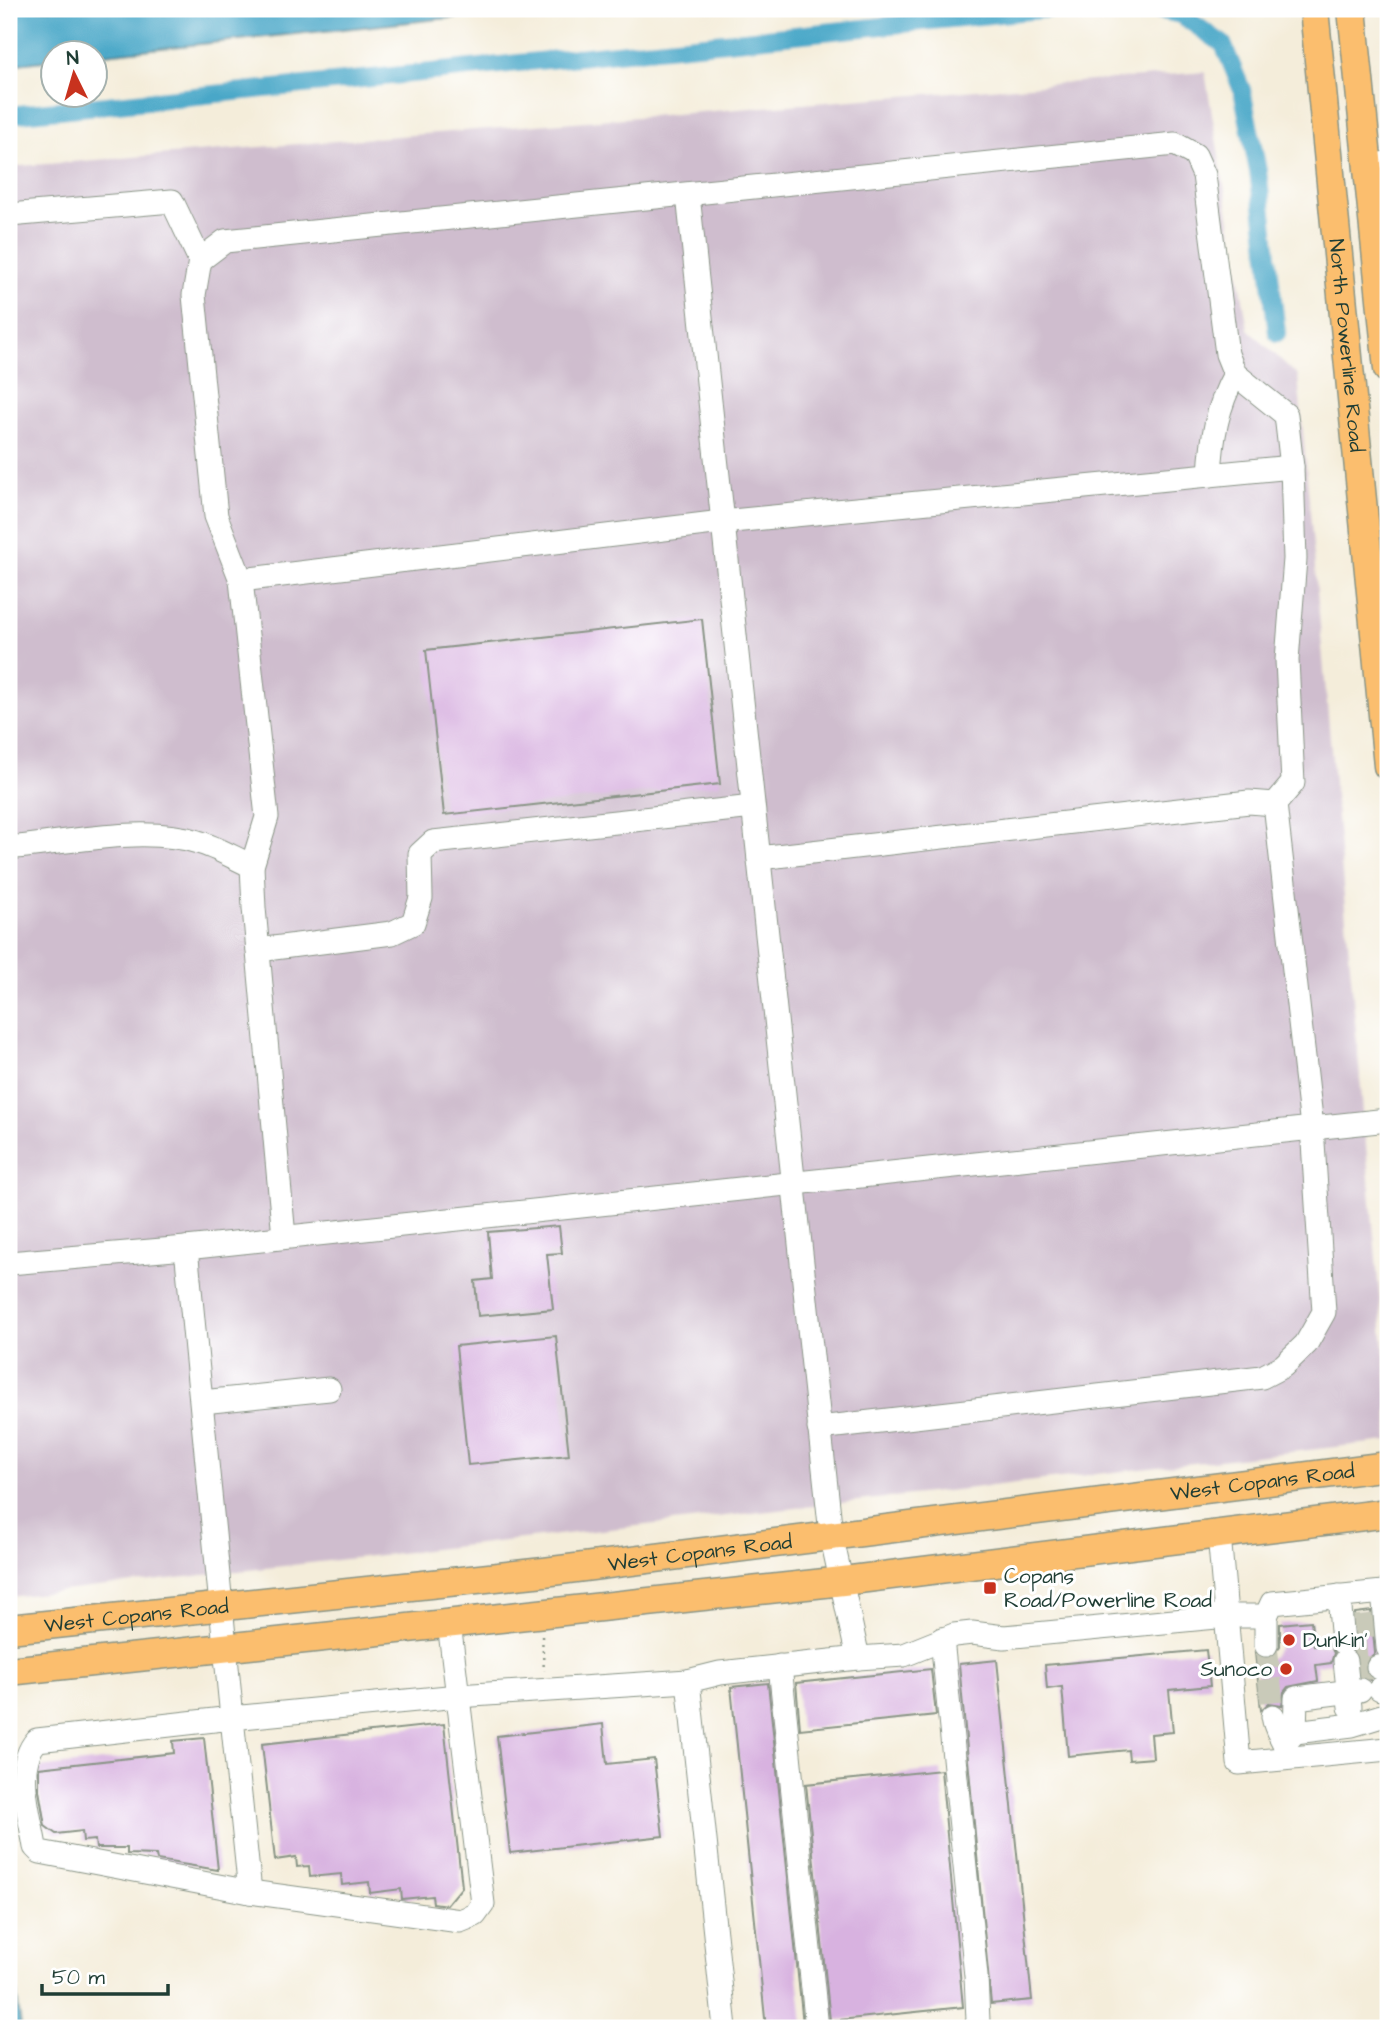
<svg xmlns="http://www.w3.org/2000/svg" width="1397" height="2037" font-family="'Architects Daughter',sans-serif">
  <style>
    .industrial { fill: #cfbdce }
    .water { fill: #4aa7c8; stroke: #34727e; stroke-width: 2 }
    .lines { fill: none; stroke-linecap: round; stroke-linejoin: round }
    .canal { stroke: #4aa7c8; stroke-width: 18 }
    .building { fill: #d8b2e0 }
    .minor-tunnel { stroke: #c9cab9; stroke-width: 23; stroke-dasharray: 23 11; stroke-linecap: butt }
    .minor-casing { stroke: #8a9587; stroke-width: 25 }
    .major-casing { stroke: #8a9587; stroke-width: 31 }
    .path { stroke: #8a9587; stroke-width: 2.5; stroke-dasharray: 2 5; stroke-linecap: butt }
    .minor { stroke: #fff; stroke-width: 23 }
    .major { stroke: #fbbe6e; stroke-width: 28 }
    .poi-dot { fill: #c8321e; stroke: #fff; stroke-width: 2.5 }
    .labels { text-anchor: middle; stroke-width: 6; stroke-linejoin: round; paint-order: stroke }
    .street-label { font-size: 21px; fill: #1f3d34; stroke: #fff }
    .poi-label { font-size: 21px; fill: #1f3d34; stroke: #fff; text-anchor: start }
  </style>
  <rect width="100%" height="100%" fill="#fff"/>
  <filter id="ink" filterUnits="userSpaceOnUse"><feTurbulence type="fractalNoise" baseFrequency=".0143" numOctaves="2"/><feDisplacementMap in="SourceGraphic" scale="14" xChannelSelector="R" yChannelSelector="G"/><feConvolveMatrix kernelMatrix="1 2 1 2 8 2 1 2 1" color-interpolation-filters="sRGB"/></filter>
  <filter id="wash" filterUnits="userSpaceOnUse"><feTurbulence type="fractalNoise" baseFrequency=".00686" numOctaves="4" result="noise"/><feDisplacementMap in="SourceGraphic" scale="28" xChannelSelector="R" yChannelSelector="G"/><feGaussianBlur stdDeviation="1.57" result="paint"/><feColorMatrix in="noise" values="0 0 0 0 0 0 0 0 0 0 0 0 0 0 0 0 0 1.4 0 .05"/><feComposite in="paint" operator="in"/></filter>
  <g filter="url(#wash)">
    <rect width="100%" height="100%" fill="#f4edda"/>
    <path class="industrial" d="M 1205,72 L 1248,329 L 1298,376 L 1388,1394 L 1388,1441 L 9,1597 L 9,167 Z"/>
    <g class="water">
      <path d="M 9,9 L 535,9 L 95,55 L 94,52 L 52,52 L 52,60 L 9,65 Z"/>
      <path d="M 9,1937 L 21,2028 L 9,2028 Z"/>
    </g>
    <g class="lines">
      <g class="canal">
        <path d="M 1153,9 L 1181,15 L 1223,44 L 1242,90 L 1258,171 L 1277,333"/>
        <path d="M 9,115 L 1049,9"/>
      </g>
    </g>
    <g id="blocks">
      <g class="building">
        <path d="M 702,619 L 720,784 L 444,815 L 426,650 Z"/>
        <path d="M 559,1226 L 562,1253 L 547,1254 L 553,1309 L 478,1316 L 475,1281 L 492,1279 L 488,1232 Z"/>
        <path d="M 556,1336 L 569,1455 L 468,1465 L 456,1346 Z"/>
        <path d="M 1371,1611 L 1375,1653 L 1366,1661 L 1364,1668 L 1370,1680 L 1361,1676 L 1359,1659 L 1354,1651 L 1357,1642 L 1355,1613 Z"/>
        <path d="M 1311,1621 L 1314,1646 L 1329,1644 L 1334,1653 L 1331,1663 L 1316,1665 L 1318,1681 L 1288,1687 L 1284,1692 L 1282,1705 L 1269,1703 L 1261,1710 L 1255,1653 L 1265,1659 L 1272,1657 L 1280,1646 L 1280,1624 Z"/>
        <path d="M 1206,1650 L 1210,1686 L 1169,1690 L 1173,1732 L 1151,1734 L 1153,1758 L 1129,1760 L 1128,1750 L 1068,1756 L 1062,1687 L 1047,1689 L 1045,1665 Z"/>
        <path d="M 997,1660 L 1032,2000 L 991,2004 L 959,1664 Z"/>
        <path d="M 931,1669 L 936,1715 L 800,1729 L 796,1683 Z"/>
        <path d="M 768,1683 L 803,2024 L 766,2028 L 731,1687 Z"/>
        <path d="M 444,1724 L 462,1887 L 447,1905 L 433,1903 L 432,1896 L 402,1899 L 401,1889 L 370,1893 L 369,1882 L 342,1885 L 341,1874 L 310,1877 L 309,1866 L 297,1867 L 296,1857 L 275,1860 L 262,1744 Z"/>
        <path d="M 603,1724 L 607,1764 L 654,1759 L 663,1836 L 510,1853 L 497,1736 Z"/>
        <path d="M 204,1738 L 218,1870 L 157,1860 L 156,1855 L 127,1854 L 127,1848 L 96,1848 L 95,1840 L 83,1841 L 82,1831 L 56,1834 L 45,1826 L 39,1790 L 39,1768 L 174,1753 L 173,1741 Z"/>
        <path d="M 941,1770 L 963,2007 L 830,2021 L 806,1784 Z"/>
      </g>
    </g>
  </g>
  <g filter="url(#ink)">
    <use href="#blocks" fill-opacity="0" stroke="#8a9587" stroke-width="2"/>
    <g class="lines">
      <g class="minor-tunnel">
        <path d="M 1354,1627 L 1374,1625"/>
        <path d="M 1266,1645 L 1273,1716"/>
        <path d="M 1344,1653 L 1376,1650"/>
        <path d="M 1358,1669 L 1378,1667"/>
      </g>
      <defs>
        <g id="minor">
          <path d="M 1367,166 L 1388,163"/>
          <path d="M 9,215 L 172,201 L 200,260 L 194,295 L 216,516 L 241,580 L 267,817 L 252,866 L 254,908 L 284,1237"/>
          <path d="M 200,260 L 225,241 L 1175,144 L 1195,155 L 1204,175 L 1227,354 L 1235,374 L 1286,415 L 1292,467 L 1295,559 L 1287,660 L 1293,783 L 1275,804 L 1312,1127 L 1324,1312 L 1306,1344 L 1283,1366 L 1262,1377 L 819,1428"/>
          <path d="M 1210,475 C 1212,437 1217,407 1235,374"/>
          <path d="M 241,580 L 722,522 L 1292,467"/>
          <path d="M 9,848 C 64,843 144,825 198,842 C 216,847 234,858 252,866"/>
          <path d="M 759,858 L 1249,802 L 1275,804"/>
          <path d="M 258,950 L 392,933 L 413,923 L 421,898 L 420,854 L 433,842 L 753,807"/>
          <path d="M 186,1248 L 232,1718 L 37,1740 C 13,1767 30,1814 35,1847 L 40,1852 L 250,1892 L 232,1718 L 458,1696 L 688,1681 L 720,1673 L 858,1658 L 831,1534 L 688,195"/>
          <path d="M 9,1263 L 186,1248 L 1388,1120"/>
          <path d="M 202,1402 L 329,1389"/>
          <path d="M 1219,1534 L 1239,1763 L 1388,1749"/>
          <path d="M 1339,1596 L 1343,1643"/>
          <path d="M 1266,1616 L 1266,1645"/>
          <path d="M 942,1639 L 976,1976 L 978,2021 L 975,2028"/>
          <path d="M 858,1658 L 904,1655 L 954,1635 L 972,1633 L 1004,1637 L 1227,1616 L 1266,1616 L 1272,1603 L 1383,1592 L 1388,1648"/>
          <path d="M 1345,1661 L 1350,1707"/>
          <path d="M 780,1666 L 817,2028"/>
          <path d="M 1378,1667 L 1388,1666"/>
          <path d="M 688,1681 L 725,2028"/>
          <path d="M 1380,1689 L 1388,1688"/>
          <path d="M 1273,1716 C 1276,1735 1285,1738 1287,1755"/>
          <path d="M 1295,1732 L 1352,1725 L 1388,1714"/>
          <path d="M 1285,1743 L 1295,1732 L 1296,1698 L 1360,1690"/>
          <path d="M 250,1892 L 460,1921 L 475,1915 L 483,1904 L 449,1623"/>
        </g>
        <g id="major">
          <path id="s1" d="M 1314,9 L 1388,766"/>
          <path d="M 1352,9 L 1388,369"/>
          <path id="s2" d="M 9,1629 L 544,1572 L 1388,1466"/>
          <path d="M 9,1671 L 843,1581 L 1388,1513"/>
        </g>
      </defs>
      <use href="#minor" class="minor-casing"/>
      <use href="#major" class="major-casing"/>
      <path class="path" d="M 542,1636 L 544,1671"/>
      <use href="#minor" class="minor"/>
      <use href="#major" class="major"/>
    </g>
  </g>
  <g class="poi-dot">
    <rect x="983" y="1581" width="14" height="14" rx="3.5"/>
    <circle cx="1289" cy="1640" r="7"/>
    <circle cx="1286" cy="1669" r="7"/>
  </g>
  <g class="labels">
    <g class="street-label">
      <text dy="7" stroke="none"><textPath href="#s1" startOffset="338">North Powerline Road</textPath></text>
      <text dy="7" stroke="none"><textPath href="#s2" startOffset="1262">West Copans Road</textPath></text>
      <text dy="7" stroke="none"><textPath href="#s2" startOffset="695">West Copans Road</textPath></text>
      <text dy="7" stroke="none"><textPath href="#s2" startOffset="128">West Copans Road</textPath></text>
    </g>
    <g class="poi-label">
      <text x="1004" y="1583">Copans<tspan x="1004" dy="24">Road/Powerline Road</tspan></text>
      <text x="1303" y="1647">Dunkin'</text>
      <text x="1272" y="1676" text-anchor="end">Sunoco</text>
    </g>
  </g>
  <rect width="1397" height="2037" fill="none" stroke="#fff" stroke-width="35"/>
  <g transform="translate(74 74) rotate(355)"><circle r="33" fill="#ffffff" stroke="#a5b1ae" stroke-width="2"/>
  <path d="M0-5L12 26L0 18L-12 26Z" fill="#c8321e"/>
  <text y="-10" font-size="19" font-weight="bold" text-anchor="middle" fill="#1f3d34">N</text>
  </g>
  <path d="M42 1984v10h126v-10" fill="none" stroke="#1f3d34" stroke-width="3.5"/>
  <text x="52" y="1984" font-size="21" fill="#1f3d34" stroke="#ffffff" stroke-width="5" paint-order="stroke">50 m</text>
</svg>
